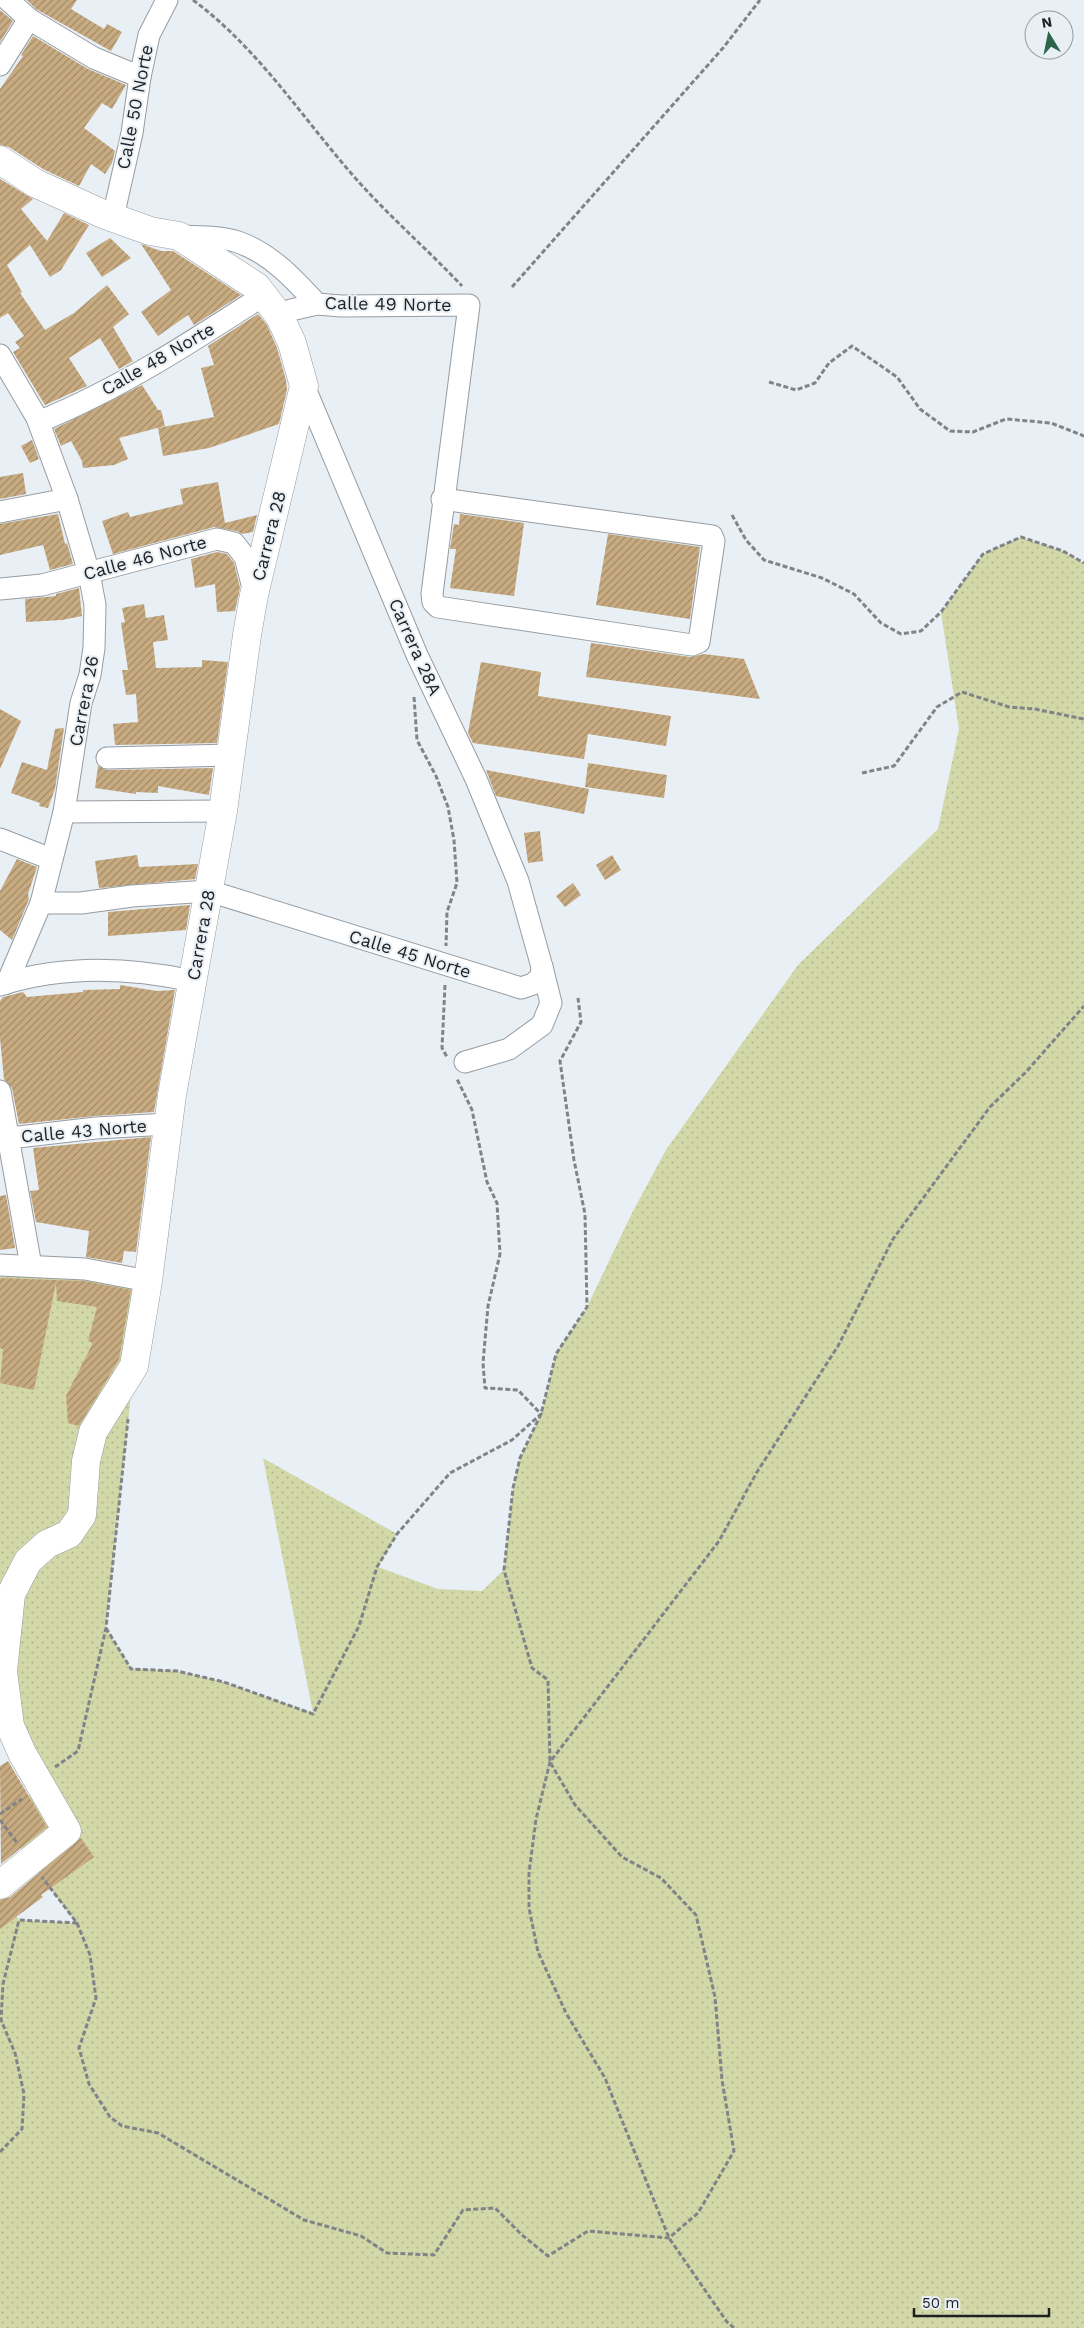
<svg xmlns="http://www.w3.org/2000/svg" width="1084" height="2328" font-family="'Work Sans',sans-serif">
  <style>
    .grass { fill: url(#grass-dots) }
    .building { fill: url(#building-hatch) }
    .lines { fill: none; stroke-linecap: round; stroke-linejoin: round }
    .minor-casing { stroke: #969ca2; stroke-width: 23 }
    .tertiary-casing { stroke: #969ca2; stroke-width: 29 }
    .path { stroke: #808488; stroke-width: 3; stroke-dasharray: 5 2.5; stroke-linecap: butt }
    .minor { stroke: #fff; stroke-width: 21 }
    .tertiary { stroke: #fff; stroke-width: 28 }
    .labels { text-anchor: middle; stroke-width: 4; stroke-linejoin: round; paint-order: stroke }
    .street-label { font-size: 18px; fill: #1e2022; stroke: #e8eff5 }
  </style>
  <defs>
    <pattern id="grass-dots" width="8" height="8" patternUnits="userSpaceOnUse" patternTransform="scale(1.25)"><rect width="8" height="8" fill="#d2d8a8"/><path d="M2 2h.1M6 6h.1" fill="none" stroke="#b4b990" stroke-width="1.8" stroke-linecap="round"/></pattern>
    <pattern id="building-hatch" width="6" height="6" patternUnits="userSpaceOnUse" patternTransform="scale(1.25)"><rect width="6" height="6" fill="#c8ab81"/><path d="M-1 1l2-2M0 6l6-6M5 7l2-2" fill="none" stroke="#a28b69"/></pattern>
  </defs>
  <rect width="100%" height="100%" fill="#e8eff5"/>
  <path class="grass" d="M 1021,537 L 1063,551 L 1084,563 L 1084,2328 L 0,2328 L 0,1896 L 19,1920 L 76,1923 L 0,1820 L 0,1814 L 42,1786 L 0,1732 L 0,1266 L 140,1279 L 134,1366 L 106,1628 L 131,1668 L 177,1671 L 224,1682 L 313,1713 L 263,1458 L 397,1534 L 378,1567 L 438,1589 L 482,1591 L 504,1570 L 513,1488 L 520,1458 L 541,1414 L 556,1354 L 587,1307 L 632,1213 L 666,1150 L 798,965 L 938,829 L 959,729 L 941,612 L 983,554 Z"/>
  <g class="building">
    <path d="M 27,0 L 77,0 L 71,9 L 104,29 L 107,24 L 122,32 L 111,51 L 36,9 Z"/>
    <path d="M 0,10 L 13,21 L 0,42 Z"/>
    <path d="M 33,36 L 88,69 L 126,85 L 112,109 L 102,103 L 84,128 L 115,151 L 112,163 L 105,174 L 91,164 L 79,186 L 43,169 L 9,147 L 0,145 L 0,89 L 23,56 L 21,55 Z"/>
    <path d="M 0,179 L 33,199 L 21,209 L 47,241 L 64,213 L 89,225 L 61,270 L 50,277 L 30,245 L 7,265 L 22,292 L 20,293 L 45,330 L 74,313 L 107,285 L 129,314 L 113,327 L 133,361 L 119,369 L 100,338 L 69,358 L 87,386 L 45,405 L 13,352 L 20,348 L 15,342 L 24,336 L 8,313 L 0,318 Z"/>
    <path d="M 110,238 L 131,258 L 102,277 L 86,253 Z"/>
    <path d="M 141,244 L 161,251 L 173,251 L 241,295 L 194,325 L 188,315 L 158,336 L 141,312 L 171,290 Z"/>
    <path d="M 258,314 L 267,325 L 277,348 L 286,380 L 287,390 L 279,424 L 209,448 L 163,456 L 158,428 L 214,417 L 201,368 L 214,365 L 208,346 Z"/>
    <path d="M 142,385 L 158,410 L 161,410 L 165,426 L 119,438 L 128,459 L 114,465 L 83,468 L 82,461 L 71,441 L 61,446 L 54,429 Z"/>
    <path d="M 32,440 L 39,459 L 30,463 L 21,446 Z"/>
    <path d="M 23,473 L 26,494 L 0,499 L 0,477 Z"/>
    <path d="M 218,482 L 225,523 L 257,515 L 253,532 L 242,534 L 237,531 L 214,527 L 113,554 L 102,521 L 128,512 L 130,517 L 183,504 L 180,489 Z"/>
    <path d="M 58,514 L 65,544 L 67,543 L 73,564 L 50,570 L 43,545 L 0,555 L 0,524 Z"/>
    <path d="M 460,514 L 524,523 L 514,596 L 450,588 L 456,549 L 450,549 L 454,524 L 459,525 Z"/>
    <path d="M 608,534 L 700,547 L 690,619 L 596,605 Z"/>
    <path d="M 217,552 L 227,554 L 234,563 L 240,588 L 235,611 L 217,612 L 215,584 L 195,588 L 191,559 Z"/>
    <path d="M 79,588 L 82,616 L 62,620 L 26,622 L 25,599 L 56,596 L 56,594 Z"/>
    <path d="M 144,604 L 146,618 L 164,615 L 168,640 L 153,642 L 156,668 L 202,667 L 202,660 L 228,662 L 217,743 L 115,745 L 113,724 L 138,722 L 136,694 L 126,695 L 122,670 L 128,670 L 121,623 L 125,622 L 122,608 Z"/>
    <path d="M 591,643 L 690,657 L 704,654 L 744,659 L 760,699 L 586,677 Z"/>
    <path d="M 481,662 L 541,672 L 538,696 L 671,716 L 666,746 L 588,734 L 584,759 L 473,743 L 468,733 Z"/>
    <path d="M 0,709 L 21,721 L 0,769 Z"/>
    <path d="M 64,728 L 55,789 L 48,808 L 39,806 L 40,803 L 11,793 L 22,762 L 47,770 L 55,729 Z"/>
    <path d="M 588,763 L 667,775 L 664,798 L 585,787 Z"/>
    <path d="M 98,766 L 107,770 L 213,768 L 209,795 L 158,786 L 158,793 L 136,792 L 136,794 L 95,788 Z"/>
    <path d="M 486,770 L 589,789 L 584,814 L 496,796 Z"/>
    <path d="M 540,831 L 543,861 L 528,863 L 524,833 Z"/>
    <path d="M 137,855 L 139,867 L 198,864 L 195,879 L 99,888 L 95,861 Z"/>
    <path d="M 612,855 L 621,870 L 605,880 L 596,865 Z"/>
    <path d="M 17,859 L 37,867 L 28,894 L 29,899 L 12,940 L 0,930 L 0,891 Z"/>
    <path d="M 573,883 L 581,895 L 565,907 L 556,896 Z"/>
    <path d="M 190,905 L 186,930 L 108,936 L 108,912 Z"/>
    <path d="M 120,985 L 157,991 L 175,990 L 154,1112 L 95,1116 L 19,1124 L 12,1088 L 4,1079 L 0,1038 L 0,1001 L 3,997 L 23,992 L 27,997 L 83,992 L 83,990 L 120,989 Z"/>
    <path d="M 151,1137 L 136,1252 L 124,1251 L 122,1263 L 86,1257 L 89,1231 L 36,1222 L 30,1191 L 39,1190 L 33,1148 Z"/>
    <path d="M 6,1195 L 15,1248 L 0,1250 L 0,1196 Z"/>
    <path d="M 0,1278 L 84,1281 L 131,1290 L 119,1360 L 79,1426 L 68,1423 L 66,1396 L 93,1343 L 88,1341 L 97,1307 L 57,1301 L 56,1283 L 34,1390 L 0,1383 L 3,1349 L 0,1348 Z"/>
    <path d="M 8,1761 L 47,1827 L 1,1864 L 0,1766 Z"/>
    <path d="M 81,1838 L 94,1857 L 41,1895 L 43,1897 L 0,1929 L 0,1900 L 10,1897 Z"/>
  </g>
  <g class="lines">
    <defs>
      <g id="minor">
        <path d="M 8,0 L 29,19 L 94,58 L 140,77"/>
        <path d="M 0,65 L 29,19"/>
        <path d="M 113,217 L 132,133 L 140,77 L 149,35 L 167,0"/>
        <path d="M 179,236 C 197,237 221,236 238,242 C 270,253 294,279 317,304 L 341,306 L 469,305 L 432,594 L 433,602 L 438,607 L 692,645 L 699,642 L 714,541 L 712,536 L 442,499"/>
        <path d="M 280,317 L 291,310 L 317,304"/>
        <path d="M 0,355 L 37,418 L 43,420 C 121,388 193,341 264,295"/>
        <path d="M 0,512 L 67,499"/>
        <path d="M 0,589 L 42,585 L 217,539 L 234,543 L 245,557 L 254,592"/>
        <path d="M 107,758 L 231,755"/>
        <path d="M 64,812 L 223,811"/>
        <path d="M 0,839 L 51,859"/>
        <path d="M 41,903 L 81,903 L 132,896 L 209,891 L 521,988 L 533,984 L 541,977 L 542,967 L 518,881 L 476,779 L 417,655 L 304,386"/>
        <path d="M 7,983 L 41,903 L 64,812 L 81,703 L 90,675 L 94,648 L 95,605 L 89,573 L 67,499 L 37,418"/>
        <path d="M 0,985 C 63,965 128,967 192,981"/>
        <path d="M 465,1062 L 509,1049 L 542,1025 L 551,1003 L 542,967"/>
        <path d="M 0,1091 L 31,1266"/>
        <path d="M 0,1139 L 96,1128 L 168,1124"/>
        <path d="M 0,1265 L 85,1269 L 148,1281"/>
      </g>
      <path id="tertiary" d="M 0,160 L 35,183 L 103,214 L 150,231 L 179,236 L 257,287 L 280,317 L 292,343 L 304,386 L 254,595 L 247,635 L 223,811 L 172,1095 L 148,1281 L 134,1366 L 93,1432 L 86,1461 L 82,1515 L 69,1534 L 47,1544 L 28,1561 L 11,1594 L 3,1671 L 10,1726 L 22,1753 L 67,1831 L 0,1885"/>
    </defs>
    <use href="#minor" class="minor-casing"/>
    <use href="#tertiary" class="tertiary-casing"/>
    <g class="path">
      <path d="M 193,0 C 259,49 303,119 357,180 C 390,217 428,250 462,286"/>
      <path d="M 512,287 L 723,48 L 760,0"/>
      <path d="M 769,382 L 796,390 L 815,383 L 829,363 L 852,346 L 897,377 L 920,409 L 950,431 L 973,432 L 1006,419 L 1051,423 L 1084,436"/>
      <path d="M 732,515 L 746,540 L 764,560 L 822,578 L 854,594 L 881,623 L 901,634 L 921,631 L 941,612 L 983,554 L 1021,537 L 1063,551 L 1084,563"/>
      <path d="M 414,697 L 417,740 L 436,776 L 448,807 L 454,840 L 457,883 L 447,912 L 446,946"/>
      <path d="M 862,773 L 894,766 L 937,707 L 962,692 L 1009,707 L 1035,709 L 1084,719"/>
      <path d="M 445,985 L 442,1048 L 447,1057"/>
      <path d="M 106,1628 L 131,1669 L 177,1671 L 224,1682 L 313,1714 L 359,1626 L 377,1567 L 397,1534 L 450,1473 L 512,1440 L 541,1414 L 518,1390 L 485,1388 L 483,1363 L 488,1306 L 500,1254 L 497,1203 L 487,1182 L 472,1110 L 457,1079"/>
      <path d="M 55,1767 L 78,1751 L 106,1628 L 128,1419"/>
      <path d="M 0,1814 L 22,1799"/>
      <path d="M 0,1820 L 18,1844"/>
      <path d="M 77,1923 L 90,1955 L 96,1998 L 79,2048 L 89,2084 L 110,2117 L 122,2126 L 158,2133 L 304,2220 L 361,2236 L 387,2253 L 434,2255 L 463,2210 L 495,2208 L 522,2235 L 548,2256 L 588,2231 L 669,2238 L 698,2213 L 734,2151 L 722,2080 L 715,1997 L 696,1915 L 661,1878 L 622,1857 L 575,1805 L 550,1762 L 548,1680 L 532,1668 L 504,1570 L 513,1488 L 520,1458 L 541,1414 L 556,1354 L 587,1307 L 585,1214 L 574,1160 L 560,1061 L 581,1022 L 578,998"/>
      <path d="M 0,2152 L 22,2129 L 24,2094 L 15,2053 L 1,2020 L 3,1984 L 19,1920 L 77,1923 L 42,1877"/>
      <path d="M 734,2328 L 727,2322 L 669,2238 L 605,2078 L 566,2013 L 538,1952 L 529,1908 L 529,1873 L 536,1819 L 550,1762 L 719,1541 L 757,1472 L 838,1346 L 893,1239 L 990,1107 L 1026,1072 L 1084,1006"/>
    </g>
    <use href="#minor" class="minor"/>
    <use href="#tertiary" class="tertiary"/>
  </g>
  <g class="labels">
    <g class="street-label">
      <text transform="translate(135 107) rotate(-79)" y="6">Calle 50 Norte</text>
      <text transform="translate(388 304) rotate(1)" y="6">Calle 49 Norte</text>
      <text transform="translate(158 359) rotate(-30)" y="6">Calle 48 Norte</text>
      <text transform="translate(269 536) rotate(-76)" y="6">Carrera 28</text>
      <text transform="translate(145 558) rotate(-15)" y="6">Calle 46 Norte</text>
      <text transform="translate(415 647) rotate(66)" y="6">Carrera 28A</text>
      <text transform="translate(84 701) rotate(-79)" y="6">Carrera 26</text>
      <text transform="translate(201 935) rotate(-80)" y="6">Carrera 28</text>
      <text transform="translate(410 954) rotate(17)" y="6">Calle 45 Norte</text>
      <text transform="translate(84 1131) rotate(-5)" y="6">Calle 43 Norte</text>
    </g>
  </g>
  <g transform="translate(1049 35) rotate(350)"><circle r="24" fill="#e8eff5" stroke="#979ca1"/>
  <path d="M0-4L9 19L0 12L-9 19Z" fill="#2d644b"/>
  <text y="-8" font-size="14" font-weight="bold" text-anchor="middle" fill="#1e2022">N</text>
  </g>
  <path d="M914 2308v8h135v-8" fill="none" stroke="#1e2022" stroke-width="2.5"/>
  <text x="922" y="2308" font-size="15" fill="#1e2022" stroke="#e8eff5" stroke-width="4" paint-order="stroke">50 m</text>
</svg>
